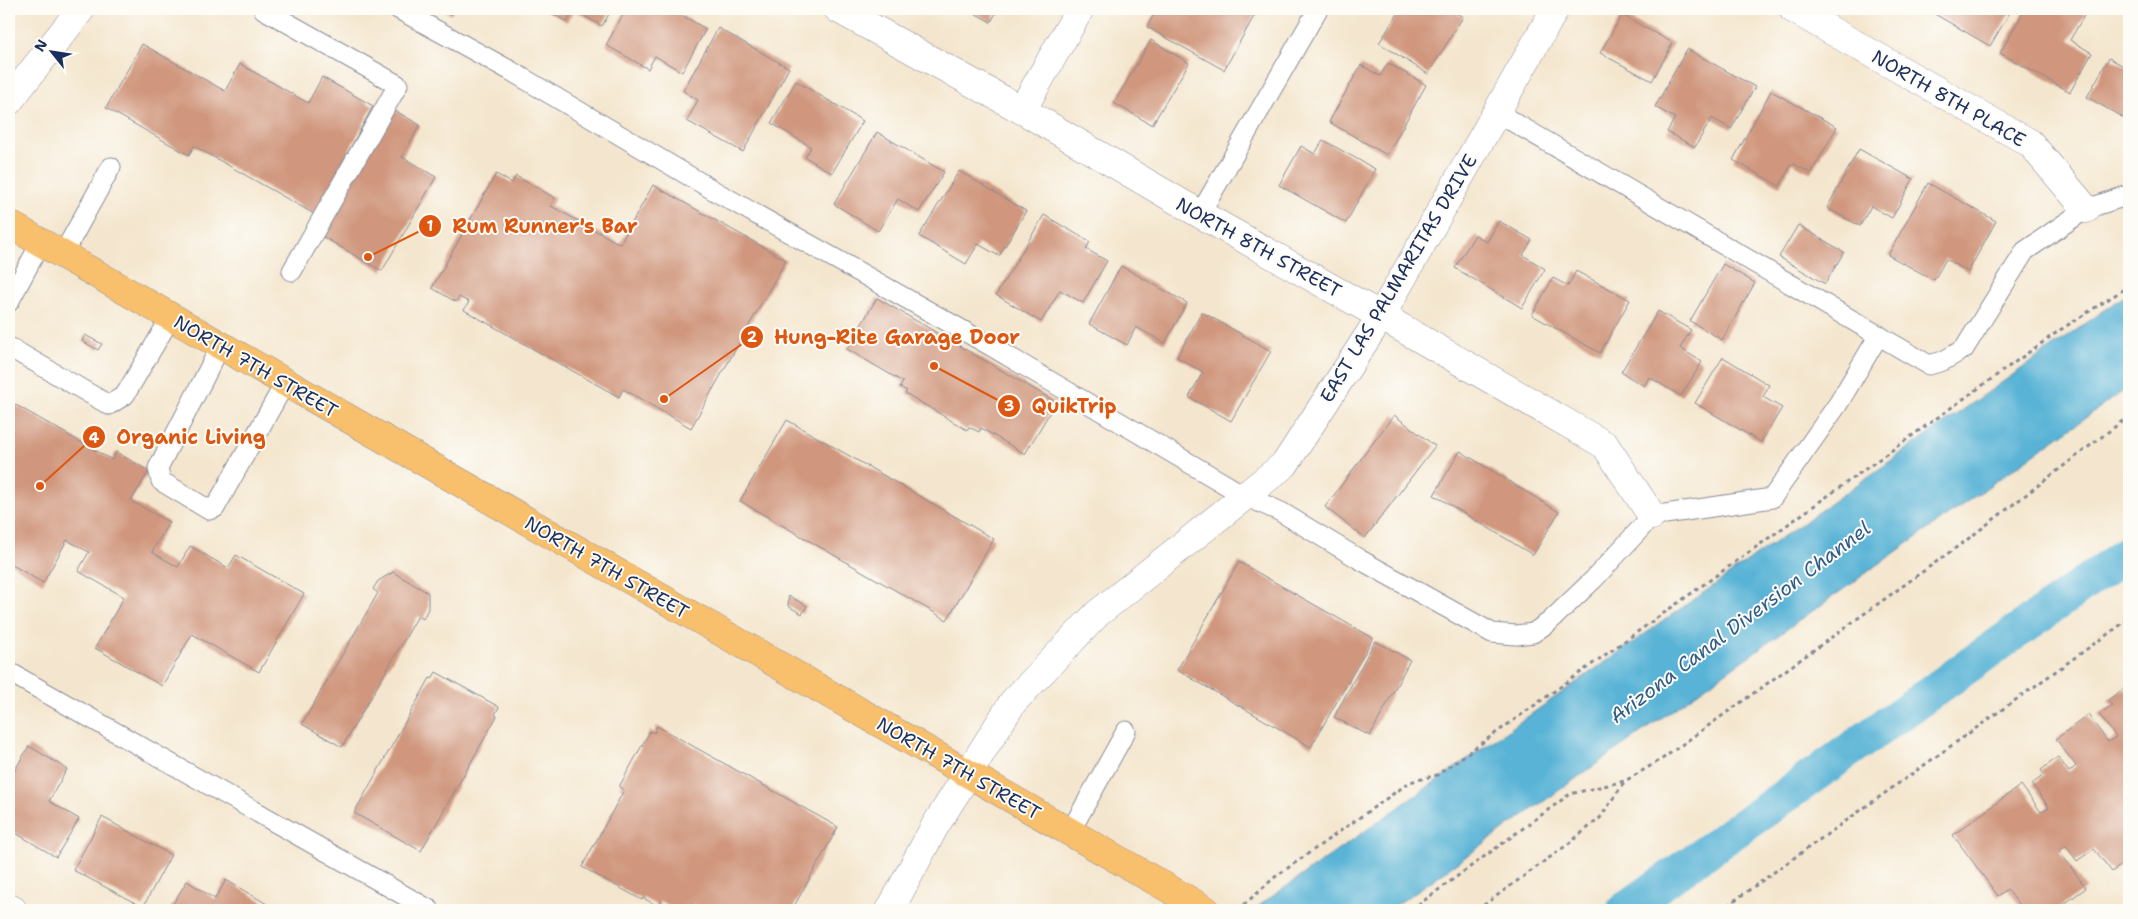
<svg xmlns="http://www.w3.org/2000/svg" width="2138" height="919" font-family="'Shantell Sans',sans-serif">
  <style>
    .water { fill: #58b3d6; stroke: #3a719a }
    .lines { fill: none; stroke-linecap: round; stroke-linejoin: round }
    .canal { stroke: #58b3d6; stroke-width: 35 }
    .building { fill: #d0977e }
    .lane-casing { stroke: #888a96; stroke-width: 21 }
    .street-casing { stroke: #888a96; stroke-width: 29 }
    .primary-casing { stroke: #888a96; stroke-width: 29 }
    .path { stroke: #888a96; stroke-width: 3; stroke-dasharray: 4 4; stroke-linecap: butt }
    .lane { stroke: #fff; stroke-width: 19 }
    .street { stroke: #fff; stroke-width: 28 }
    .primary { stroke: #f8bf6c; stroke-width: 28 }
    .labels { text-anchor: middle; stroke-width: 4; stroke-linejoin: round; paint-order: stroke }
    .street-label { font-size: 19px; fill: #1b2f5e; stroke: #fdfcf7 }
    .water-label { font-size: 20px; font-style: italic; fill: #305d88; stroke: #fdfcf7 }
    .leader { fill: none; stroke: #de5710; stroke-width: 2 }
    .callout-dot { fill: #de5710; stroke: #fdfcf7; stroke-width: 2 }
    .mark-label { font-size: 15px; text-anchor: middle; font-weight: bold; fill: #fff }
    .callout-label { font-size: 20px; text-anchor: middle; font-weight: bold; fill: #de5710; stroke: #fdfcf7; stroke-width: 4; stroke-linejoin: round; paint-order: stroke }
  </style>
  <rect width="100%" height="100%" fill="#fdfcf7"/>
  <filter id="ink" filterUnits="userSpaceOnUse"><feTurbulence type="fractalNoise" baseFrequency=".02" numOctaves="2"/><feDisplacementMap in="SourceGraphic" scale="10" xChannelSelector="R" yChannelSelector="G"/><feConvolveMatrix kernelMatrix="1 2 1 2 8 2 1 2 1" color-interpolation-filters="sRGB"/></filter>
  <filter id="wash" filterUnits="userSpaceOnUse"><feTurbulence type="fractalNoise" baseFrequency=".0096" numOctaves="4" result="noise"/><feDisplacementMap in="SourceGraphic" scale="20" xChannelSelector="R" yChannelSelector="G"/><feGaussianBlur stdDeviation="1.12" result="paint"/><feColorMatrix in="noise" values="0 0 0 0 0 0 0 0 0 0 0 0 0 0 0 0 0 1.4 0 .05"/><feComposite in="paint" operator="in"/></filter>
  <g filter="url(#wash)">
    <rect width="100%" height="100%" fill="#f4e6ce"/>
    <path class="water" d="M 2129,293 L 2129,387 L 1434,879 L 1389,910 L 1253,910 Z"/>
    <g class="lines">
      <path class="canal" d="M 1624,910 L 2129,552"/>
    </g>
    <g id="blocks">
      <g class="building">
        <path d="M 441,9 L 454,9 L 451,15 Z"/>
        <path d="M 544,9 L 612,9 L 602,26 L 574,10 L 567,22 Z"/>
        <path d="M 626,9 L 671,9 L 706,29 L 682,72 L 655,56 L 648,69 L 606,45 Z"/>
        <path d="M 967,9 L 998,9 L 991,22 Z"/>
        <path d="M 1157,9 L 1258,9 L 1224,70 L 1147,27 Z"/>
        <path d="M 1401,9 L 1449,9 L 1463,17 L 1428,74 L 1379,43 Z"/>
        <path d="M 1926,9 L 2012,9 L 1990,46 Z"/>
        <path d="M 2025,9 L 2075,9 L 2085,14 L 2070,40 L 2092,53 L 2070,92 L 2000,53 Z"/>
        <path d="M 1622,15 L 1673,43 L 1652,81 L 1600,53 Z"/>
        <path d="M 718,28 L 789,68 L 743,152 L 687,121 L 698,100 L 683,91 Z"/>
        <path d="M 1151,40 L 1189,63 L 1152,125 L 1114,103 Z"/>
        <path d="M 142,44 L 225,91 L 240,64 L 308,103 L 322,77 L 373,106 L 345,158 L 351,161 L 316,215 L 194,146 L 189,155 L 106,108 Z"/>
        <path d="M 1687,49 L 1755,87 L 1731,129 L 1712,118 L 1695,147 L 1667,132 L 1675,118 L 1655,107 Z"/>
        <path d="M 2109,58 L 2129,69 L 2129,121 L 2087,97 Z"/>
        <path d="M 1388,63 L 1426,85 L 1387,155 L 1329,122 L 1361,65 L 1380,76 Z"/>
        <path d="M 796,81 L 863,121 L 832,173 L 805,157 L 811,147 L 771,123 Z"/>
        <path d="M 1771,91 L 1837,127 L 1811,173 L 1792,163 L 1780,186 L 1733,160 Z"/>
        <path d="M 392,109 L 420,125 L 402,157 L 436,177 L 382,271 L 320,235 Z"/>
        <path d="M 877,132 L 944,172 L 919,212 L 898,199 L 878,231 L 834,204 Z"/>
        <path d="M 1323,140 L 1375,169 L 1346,223 L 1279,185 L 1301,146 L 1315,154 Z"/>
        <path d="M 1859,149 L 1913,179 L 1892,218 L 1871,206 L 1860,226 L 1827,208 Z"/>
        <path d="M 959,171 L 1026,211 L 999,256 L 978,244 L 966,264 L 919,236 Z"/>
        <path d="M 496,174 L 512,183 L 516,176 L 555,198 L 551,206 L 620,244 L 653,185 L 786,260 L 691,428 L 623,389 L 619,397 L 464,310 L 469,302 L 459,297 L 456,302 L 432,288 Z"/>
        <path d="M 1928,183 L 1996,221 L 1968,272 L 1946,259 L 1934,280 L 1888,255 Z"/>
        <path d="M 1044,215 L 1090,242 L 1086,249 L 1107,261 L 1083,303 L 1060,290 L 1041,322 L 996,295 Z"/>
        <path d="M 1499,221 L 1532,240 L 1523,255 L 1545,269 L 1522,308 L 1455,268 L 1475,235 L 1487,242 Z"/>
        <path d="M 1798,225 L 1844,252 L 1825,284 L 1779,257 Z"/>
        <path d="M 1723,264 L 1755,283 L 1722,340 L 1690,321 Z"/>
        <path d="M 1121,266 L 1187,303 L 1165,343 L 1136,327 L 1127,345 L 1089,324 Z"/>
        <path d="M 1576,271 L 1630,300 L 1600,353 L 1532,315 L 1553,278 L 1568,286 Z"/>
        <path d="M 877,298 L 1056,402 L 1025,454 L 981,428 L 979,432 L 969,427 L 967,430 L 905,393 L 907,391 L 900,387 L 903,382 L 847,349 Z"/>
        <path d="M 1658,311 L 1691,330 L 1680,348 L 1702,362 L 1681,396 L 1649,377 L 1644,386 L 1621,372 Z"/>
        <path d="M 1202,312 L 1271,351 L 1231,421 L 1189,397 L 1203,372 L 1177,357 Z"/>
        <path d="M 85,335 L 102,344 L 98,350 L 82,341 Z"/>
        <path d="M 1723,357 L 1769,385 L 1763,397 L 1782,408 L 1761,442 L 1695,403 Z"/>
        <path d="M 9,401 L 112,460 L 116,452 L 149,471 L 131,501 L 169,522 L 152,552 L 178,567 L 190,546 L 228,568 L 236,555 L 304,594 L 259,672 L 192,634 L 162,686 L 95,648 L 124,597 L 78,571 L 89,552 L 67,540 L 43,583 L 9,563 Z"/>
        <path d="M 1394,415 L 1435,446 L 1365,538 L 1325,507 Z"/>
        <path d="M 787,420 L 994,539 L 947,620 L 740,501 Z"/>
        <path d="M 1460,451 L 1559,512 L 1533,555 L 1434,495 Z"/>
        <path d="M 1239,562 L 1373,638 L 1311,747 L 1177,670 Z"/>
        <path d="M 393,572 L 428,593 L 428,609 L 423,619 L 418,616 L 342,747 L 302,724 L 378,593 L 373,589 L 378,581 Z"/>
        <path d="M 789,596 L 807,606 L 802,614 L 788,606 Z"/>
        <path d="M 1375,641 L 1410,660 L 1370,736 L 1334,717 Z"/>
        <path d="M 436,672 L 499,707 L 495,715 L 497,716 L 421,851 L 354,813 L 430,678 L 432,679 Z"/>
        <path d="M 2125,688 L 2129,693 L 2129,779 L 2127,780 L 2129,783 L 2129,859 L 2112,872 L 2094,849 L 2077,861 L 2066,846 L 2059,851 L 2086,888 L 2056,910 L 2023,910 L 2007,889 L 1998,896 L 1953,835 L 2021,785 L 2041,812 L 2049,807 L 2032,784 L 2044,775 L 2041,770 L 2058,757 L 2069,772 L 2076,766 L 2056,739 L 2088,715 L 2108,742 L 2116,737 L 2099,714 L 2112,705 L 2108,700 Z"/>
        <path d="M 657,726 L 838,827 L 792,910 L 703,910 L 692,904 L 689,910 L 676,910 L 660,901 L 658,906 L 643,898 L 642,900 L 582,867 L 624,790 L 619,787 L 650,731 L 654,733 Z"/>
        <path d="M 29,746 L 67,769 L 49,801 L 79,819 L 56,857 L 9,829 L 9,780 Z"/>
        <path d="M 102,817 L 171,855 L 143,907 L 73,870 Z"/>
        <path d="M 226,880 L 267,904 L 264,910 L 169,910 L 187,881 L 215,899 Z"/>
      </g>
    </g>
  </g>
  <g filter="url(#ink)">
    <use href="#blocks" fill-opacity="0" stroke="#888a96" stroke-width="1"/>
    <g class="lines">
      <defs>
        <g id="lane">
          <path d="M 263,9 L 398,85 L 292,271"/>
          <path d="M 398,9 L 511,71 L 718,193 L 989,345 L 1245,496 L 1281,512 L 1359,559 L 1492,633 L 1516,635 L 1533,633 L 1549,622 L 1594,579 L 1652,516 L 1772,498 L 1838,404 L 1879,335"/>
          <path d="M 1496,112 L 1929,365 L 1943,361 L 1964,349 L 2025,251 L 2086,209 L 2129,195"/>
          <path d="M 1200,214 L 1318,9"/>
          <path d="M 63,254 L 111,167"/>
          <path d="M 9,302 L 41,242"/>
          <path d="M 221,345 L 158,468 L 161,481 L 209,510 L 215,508 L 285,383"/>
          <path d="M 9,347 L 109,405 L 125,395 L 171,317"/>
          <path d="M 9,672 L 430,910"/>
          <path d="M 1070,832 L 1126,731"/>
        </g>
        <g id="street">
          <path d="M 838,9 L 1022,110 L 1200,214 L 1381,316 L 1605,445 L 1652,516"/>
          <path d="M 1793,9 L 2030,143 L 2086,209"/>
          <path d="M 9,101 L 81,9"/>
          <path d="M 1022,110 L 1080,9"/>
          <path d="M 9,908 L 13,910"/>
          <path d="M 890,910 L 935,826 L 1013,702 L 1097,614 L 1285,464 L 1381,316 L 1555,9"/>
        </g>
        <path id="primary" d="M 9,224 L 1206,910"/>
      </defs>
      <use href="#lane" class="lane-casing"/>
      <use href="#street" class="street-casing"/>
      <use href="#primary" class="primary-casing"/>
      <g class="path">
        <path d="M 1238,910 L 1275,877 L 1410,782 L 1437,775 L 2060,330 L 2129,286"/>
        <path d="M 1411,910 L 1570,794 L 1625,781 L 1662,759 L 1964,542 L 2129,416"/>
        <path d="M 1477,910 L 1567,845 L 1600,818 L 1625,781"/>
        <path d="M 1721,910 L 2129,619"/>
      </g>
      <use href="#lane" class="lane"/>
      <use href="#street" class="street"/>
      <use href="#primary" class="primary"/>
    </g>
  </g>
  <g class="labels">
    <g class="street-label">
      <text transform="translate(1949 98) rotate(30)" y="7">NORTH 8TH PLACE</text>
      <text transform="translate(1259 247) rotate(29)" y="7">NORTH 8TH STREET</text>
      <text transform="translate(1398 278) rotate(-59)" y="7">EAST LAS PALMARITAS DRIVE</text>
      <text transform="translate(256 366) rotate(30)" y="7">NORTH 7TH STREET</text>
      <text transform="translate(607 567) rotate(30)" y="7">NORTH 7TH STREET</text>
      <text transform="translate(959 768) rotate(30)" y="7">NORTH 7TH STREET</text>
    </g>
    <g class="water-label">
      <text transform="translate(1740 622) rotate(-37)" y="7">Arizona Canal Diversion Channel</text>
    </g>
  </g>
  <path class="leader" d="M368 257L430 226M664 399L752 337M934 366L1009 406M40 486L94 437"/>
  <g class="callout-dot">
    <circle cx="368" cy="257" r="5"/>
    <circle cx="664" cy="399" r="5"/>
    <circle cx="934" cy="366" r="5"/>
    <circle cx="40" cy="486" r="5"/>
    <circle cx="430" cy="226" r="12"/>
    <circle cx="752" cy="337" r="12"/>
    <circle cx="1009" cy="406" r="12"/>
    <circle cx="94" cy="437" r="12"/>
  </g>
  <g class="mark-label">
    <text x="430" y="231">1</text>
    <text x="752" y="342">2</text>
    <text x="1009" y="411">3</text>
    <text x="94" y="443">4</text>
  </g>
  <g class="callout-label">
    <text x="545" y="233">Rum Runner's Bar</text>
    <text x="897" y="344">Hung-Rite Garage Door</text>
    <text x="1074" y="413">QuikTrip</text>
    <text x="191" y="444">Organic Living</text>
  </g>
  <rect width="2138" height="919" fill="none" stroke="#fdfcf7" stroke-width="30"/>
  <g transform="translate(52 52) rotate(300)" stroke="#fdfcf7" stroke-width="4" paint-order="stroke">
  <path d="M0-4L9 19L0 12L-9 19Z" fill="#1b2f5e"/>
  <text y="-8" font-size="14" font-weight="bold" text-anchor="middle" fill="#1b2f5e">N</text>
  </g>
</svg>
